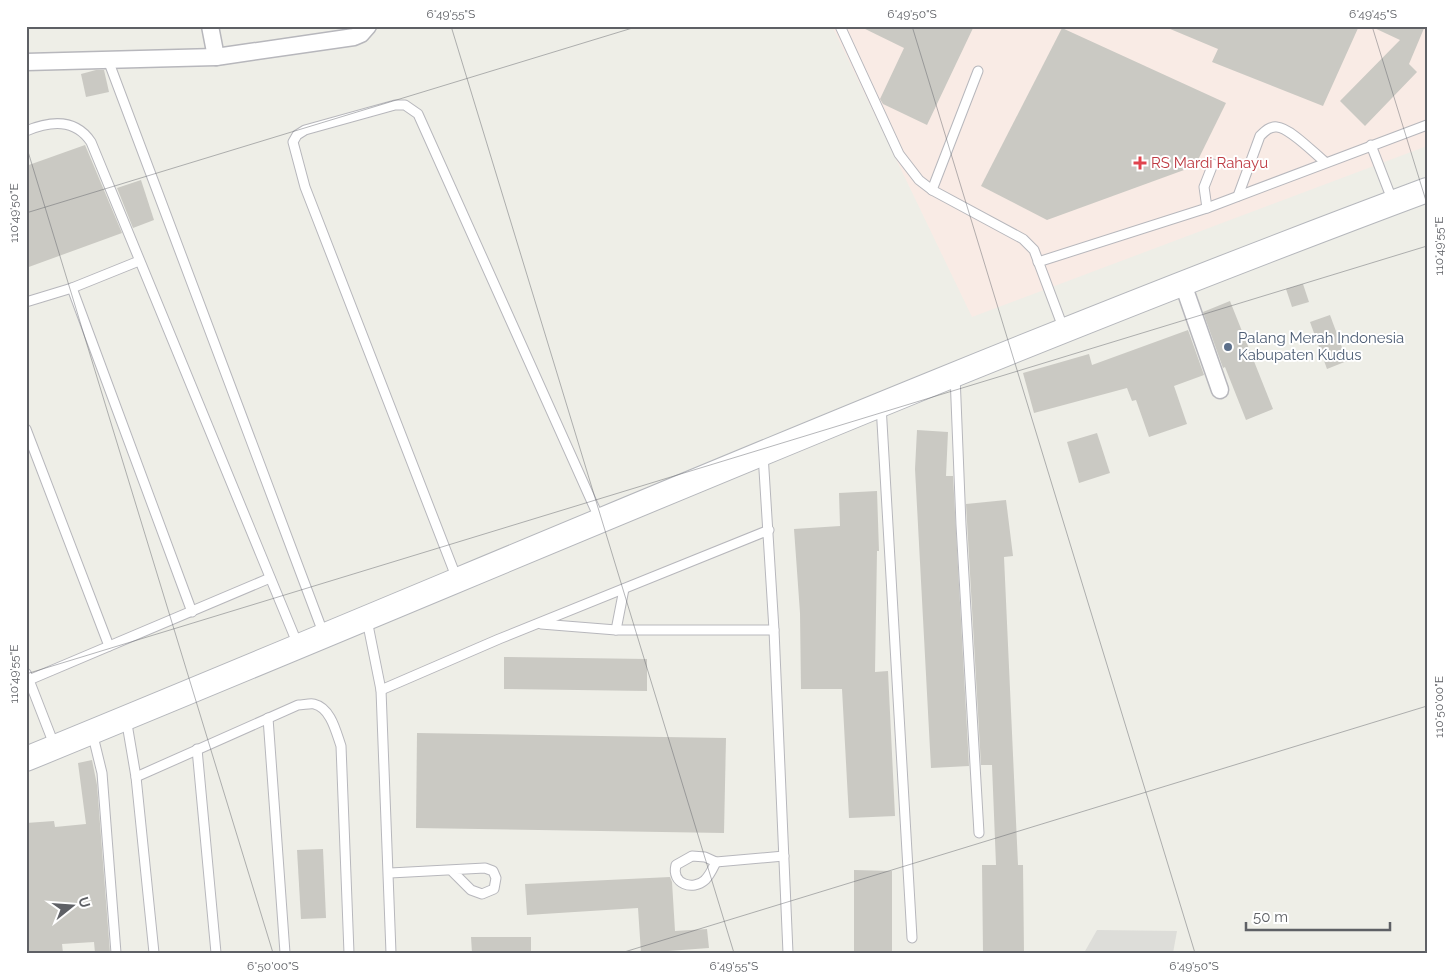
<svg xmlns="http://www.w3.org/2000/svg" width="1453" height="979" font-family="Raleway,sans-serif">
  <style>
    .industrial { fill: #ddddd9 }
    .medical { fill: #f9ebe5 }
    .building { fill: #cac9c3 }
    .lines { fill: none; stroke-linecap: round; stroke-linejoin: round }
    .service-casing { stroke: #b7b7bc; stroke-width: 11 }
    .minor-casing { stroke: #b7b7bc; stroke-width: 19 }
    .secondary-casing { stroke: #b5b7bc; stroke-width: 26 }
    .service { stroke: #fff; stroke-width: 9 }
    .minor { stroke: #fff; stroke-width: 16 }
    .secondary { stroke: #fff; stroke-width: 24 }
    .ticks { fill: none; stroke: #5e6065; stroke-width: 1; stroke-opacity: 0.45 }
    .health-dot { fill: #e0444e; stroke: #fff; stroke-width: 2 }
    .service-dot { fill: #5c6f8a; stroke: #fff; stroke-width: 2 }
    .labels { text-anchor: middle; stroke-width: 4; stroke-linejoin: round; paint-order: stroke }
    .health-label { font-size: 15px; fill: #be3a42; stroke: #fff; text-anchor: start }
    .service-label { font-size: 15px; fill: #4e5e75; stroke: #fff; text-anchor: start }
    .neatline { fill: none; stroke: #5e6065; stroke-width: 2 }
    .ticks-label { font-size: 12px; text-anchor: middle; fill: #5e6065 }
  </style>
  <rect width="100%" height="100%" fill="#eeeee7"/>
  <path class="industrial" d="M 1097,930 L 1177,931 L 1173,953 L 1084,953 Z"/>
  <path class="medical" d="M 832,26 L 1427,26 L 1427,146 L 972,317 Z"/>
  <g class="building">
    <path d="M 859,26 L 974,26 L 927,125 L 883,104 L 880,99 L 904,48 Z"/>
    <path d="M 1163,26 L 1359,26 L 1323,106 L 1212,62 L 1218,49 Z"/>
    <path d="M 1370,26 L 1425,26 L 1409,64 L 1417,72 L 1365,126 L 1340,101 L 1400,40 Z"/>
    <path d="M 1062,28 L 1226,103 L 1195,166 L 1047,220 L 981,186 Z"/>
    <path d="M 96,70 L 104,70 L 109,92 L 86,97 L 81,74 Z"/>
    <path d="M 85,145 L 122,233 L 26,268 L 26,166 Z"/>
    <path d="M 141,180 L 154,220 L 133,228 L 117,188 Z"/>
    <path d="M 1303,284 L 1309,302 L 1292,307 L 1286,289 Z"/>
    <path d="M 1230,301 L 1273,409 L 1246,420 L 1225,367 L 1223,368 L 1203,312 Z"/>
    <path d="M 1330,315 L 1347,361 L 1327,369 L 1310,322 Z"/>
    <path d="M 1188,330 L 1204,375 L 1174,386 L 1187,424 L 1149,437 L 1136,400 L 1132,401 L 1127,388 L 1034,413 L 1023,373 L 1089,354 L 1092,365 Z"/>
    <path d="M 917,430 L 948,432 L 946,476 L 953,476 L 969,766 L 931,768 L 915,469 Z"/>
    <path d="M 1097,433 L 1110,473 L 1079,483 L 1067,442 Z"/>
    <path d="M 877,491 L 879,551 L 877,551 L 875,672 L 888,671 L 895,816 L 849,818 L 842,689 L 801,689 L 800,613 L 794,529 L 840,526 L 839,493 Z"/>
    <path d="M 1006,500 L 1013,556 L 1004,557 L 1018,865 L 1023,865 L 1024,953 L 983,953 L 982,865 L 996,865 L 992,765 L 981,765 L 966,504 Z"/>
    <path d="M 504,657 L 647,659 L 647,691 L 504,689 Z"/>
    <path d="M 417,733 L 726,738 L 724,833 L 416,828 Z"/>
    <path d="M 92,760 L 97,785 L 110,953 L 95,953 L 94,942 L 62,944 L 63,953 L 26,953 L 26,823 L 54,821 L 55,827 L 86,824 L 78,763 Z"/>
    <path d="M 323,849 L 326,918 L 301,919 L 297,850 Z"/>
    <path d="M 854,870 L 892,871 L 892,953 L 854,953 Z"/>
    <path d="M 670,877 L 672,882 L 675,931 L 707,929 L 709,948 L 641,953 L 638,908 L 527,915 L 525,884 Z"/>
    <path d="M 471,937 L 531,937 L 531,953 L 472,953 Z"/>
  </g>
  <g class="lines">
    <defs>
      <g id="service">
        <path d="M 840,26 L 899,154 L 919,180 L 932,190 L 1023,239 L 1034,250 L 1064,330"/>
        <path d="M 108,60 L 324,635"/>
        <path d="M 26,131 C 50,121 75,118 91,142 L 298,645"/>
        <path d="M 1371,145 L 1393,202"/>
        <path d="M 932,190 L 978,71"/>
        <path d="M 1238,196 L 1260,136 C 1265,131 1270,126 1277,127 C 1290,128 1314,153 1325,162"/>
        <path d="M 1207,208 L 1204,187 L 1213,164"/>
        <path d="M 1038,262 L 1207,208 L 1427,125"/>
        <path d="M 72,288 L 192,612"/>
        <path d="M 26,302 L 72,288 L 139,261"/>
        <path d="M 955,375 L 961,525 L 979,833"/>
        <path d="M 881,405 L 912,938"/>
        <path d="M 26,429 L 109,646"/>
        <path d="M 763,454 L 774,630 L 788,953"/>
        <path d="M 457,579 L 305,187 L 293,142 L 297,135 L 305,130 L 395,105 L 405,105 L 418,114 L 600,520"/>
        <path d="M 367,620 L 381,690 L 391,953"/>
        <path d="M 541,624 L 616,630 L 774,630"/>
        <path d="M 616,630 L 624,589"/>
        <path d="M 26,673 L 29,680 L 270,578"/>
        <path d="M 26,681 L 29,680 L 55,747"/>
        <path d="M 381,690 L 499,639 L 769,530"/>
        <path d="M 126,718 L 136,777 L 154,953"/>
        <path d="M 268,718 L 285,953"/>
        <path d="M 92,732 L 102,773 L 116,953"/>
        <path d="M 197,749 L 216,953"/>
        <path d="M 136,777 L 298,705 C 303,705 310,703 314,704 C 331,708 336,732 341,746 L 349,953"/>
        <path d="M 692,856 L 705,857 L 716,862 C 713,868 710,875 705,880 C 693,891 671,884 676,865 Z"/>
        <path d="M 716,862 L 784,856"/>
        <path d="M 390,873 L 485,868 L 493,871 L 496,878 L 494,889 L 482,894 L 471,890 L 452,871"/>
      </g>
      <g id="minor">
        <path d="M 210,26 L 216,57"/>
        <path d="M 26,62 L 216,57 L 354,37 L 361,34 L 368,26"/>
        <path d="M 1183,284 L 1220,390"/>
      </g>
      <path id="secondary" d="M 26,759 C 493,568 955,366 1427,190"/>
    </defs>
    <use href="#service" class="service-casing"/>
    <use href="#minor" class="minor-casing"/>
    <use href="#secondary" class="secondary-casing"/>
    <use href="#service" class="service"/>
    <use href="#minor" class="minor"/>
    <use href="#secondary" class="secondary"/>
  </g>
  <path class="ticks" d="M 451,26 L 734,953M 912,26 L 1195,953M 1372,26 L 1427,204M 26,145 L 273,953M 26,213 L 639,26M 26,674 L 1427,246M 621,953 L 1427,706"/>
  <path class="health-dot" d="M1137.5 155.5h5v5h5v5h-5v5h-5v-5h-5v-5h5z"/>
  <circle class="service-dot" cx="1228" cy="347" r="5"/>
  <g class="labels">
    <g class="health-label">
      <text x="1151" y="168">RS Mardi Rahayu</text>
    </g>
    <g class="service-label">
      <text x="1238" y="343">Palang Merah Indonesia<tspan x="1238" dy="17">Kabupaten Kudus</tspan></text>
    </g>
  </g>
  <rect width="1453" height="979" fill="none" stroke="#ffffff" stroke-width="55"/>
  <g transform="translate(72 906) rotate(73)" stroke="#ffffff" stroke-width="4" paint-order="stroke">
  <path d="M0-4L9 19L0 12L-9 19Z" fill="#5e6065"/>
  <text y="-8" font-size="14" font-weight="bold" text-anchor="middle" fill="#5e6065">U</text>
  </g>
  <path d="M1246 922v8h144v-8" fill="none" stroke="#5e6065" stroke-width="2.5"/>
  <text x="1253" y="922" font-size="15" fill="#5e6065" stroke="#ffffff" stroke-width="4" paint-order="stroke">50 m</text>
  <rect x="28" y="28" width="1398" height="924" class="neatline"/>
  <g class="ticks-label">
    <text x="451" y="18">6°49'55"S</text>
    <text x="912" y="18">6°49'50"S</text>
    <text x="1373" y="18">6°49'45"S</text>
    <text transform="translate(14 213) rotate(-90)" y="4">110°49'50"E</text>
    <text transform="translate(1439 246) rotate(-90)" y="4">110°49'55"E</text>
    <text transform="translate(14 674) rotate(-90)" y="4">110°49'55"E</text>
    <text transform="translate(1439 707) rotate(-90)" y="4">110°50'00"E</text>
    <text x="273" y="970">6°50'00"S</text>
    <text x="734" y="970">6°49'55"S</text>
    <text x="1194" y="970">6°49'50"S</text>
  </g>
</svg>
